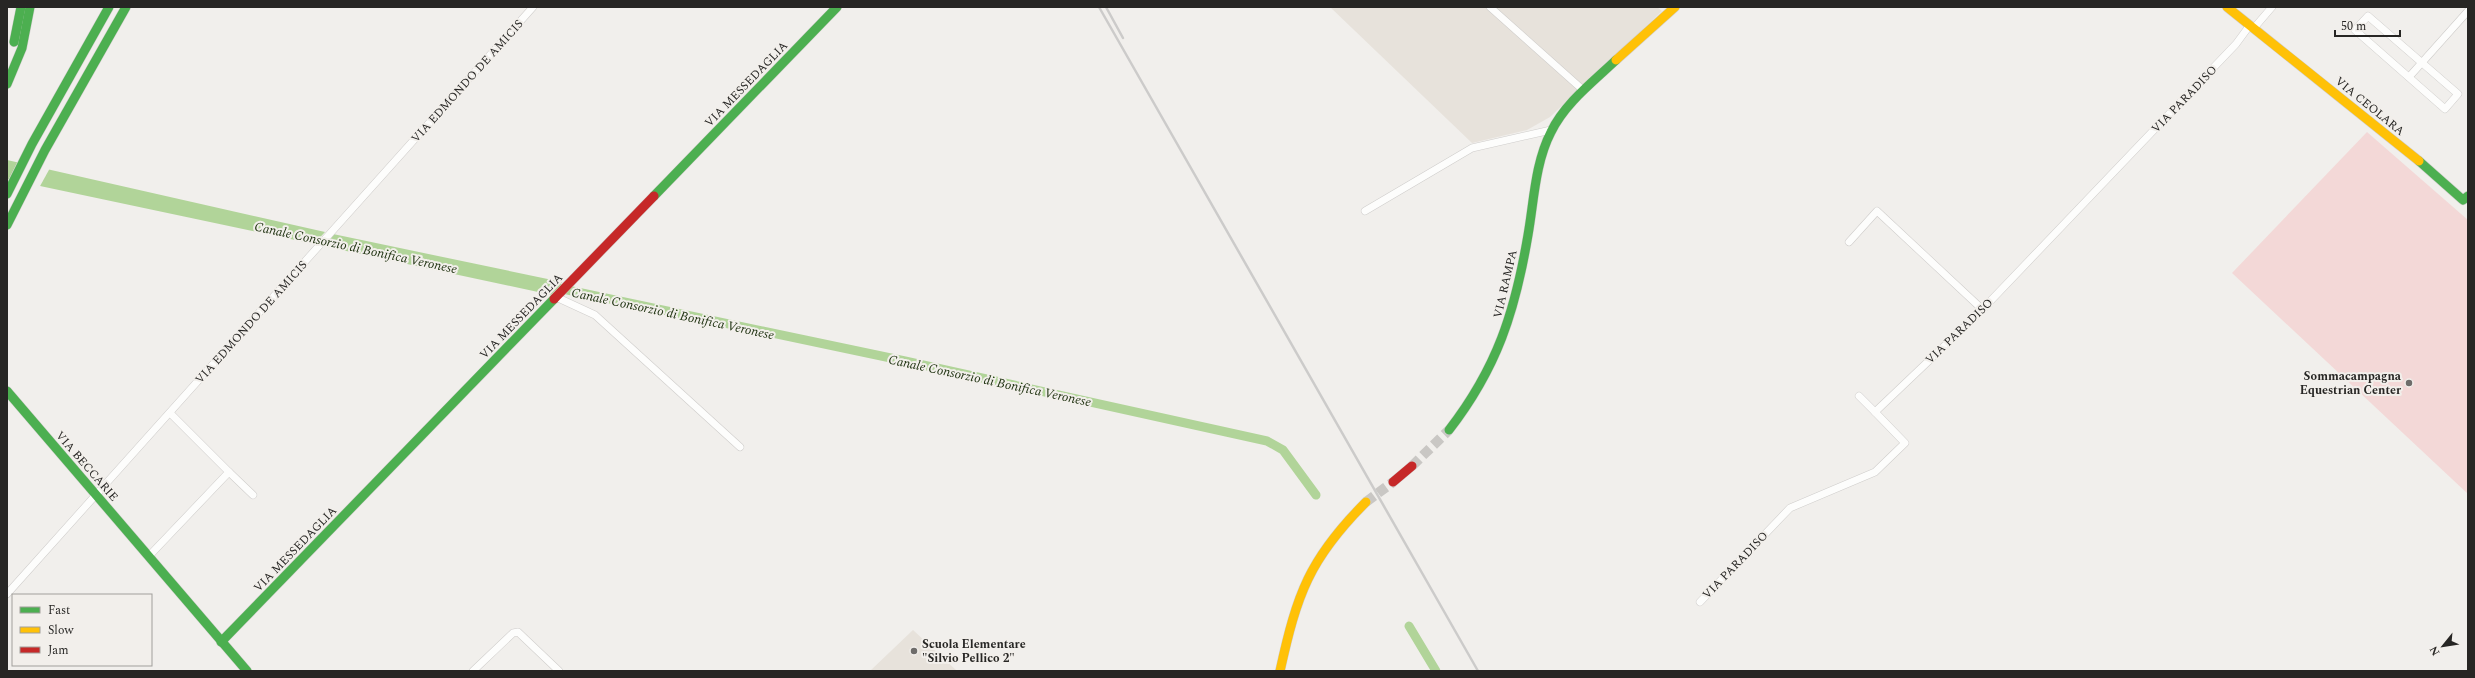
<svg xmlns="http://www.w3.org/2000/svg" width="2475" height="678" font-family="Spectral,serif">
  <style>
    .built { fill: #e7e2db }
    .green { fill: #f3d8d7 }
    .water { fill: #b1d499 }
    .pier { fill: #f1efec }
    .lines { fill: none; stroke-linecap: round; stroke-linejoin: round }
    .canal { stroke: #b1d499; stroke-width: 9 }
    .secondary-tunnel { stroke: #c9c7c4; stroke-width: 10; stroke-dasharray: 10 5; stroke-linecap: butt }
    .street-casing { stroke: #cfcdcb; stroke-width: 8 }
    .fast-casing { stroke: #cfcdcb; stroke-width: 10 }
    .slow-casing { stroke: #cfcdcb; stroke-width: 10 }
    .jam-casing { stroke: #cfcdcb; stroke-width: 10 }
    .street { stroke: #fdfdfc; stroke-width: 7 }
    .fast { stroke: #4caf50; stroke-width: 9 }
    .slow { stroke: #ffc107; stroke-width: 9 }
    .jam { stroke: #c62828; stroke-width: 9 }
    .rail { stroke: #cccbca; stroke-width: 2.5 }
    .poi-dot { fill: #6e6c6a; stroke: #f2efeb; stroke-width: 1.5 }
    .labels { text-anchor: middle; stroke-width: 4; stroke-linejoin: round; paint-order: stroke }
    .street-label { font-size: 12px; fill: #272624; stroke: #f2efeb }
    .poi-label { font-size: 12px; font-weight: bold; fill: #272624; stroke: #f2efeb; text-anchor: end }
    .water-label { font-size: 13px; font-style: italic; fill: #203312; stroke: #f2efeb }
  </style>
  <rect width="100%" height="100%" fill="#f1efec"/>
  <g class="built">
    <path d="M 1330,7 L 1657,7 L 1662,11 L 1550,117 L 1527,130 L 1472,143 Z"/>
    <path d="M 913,630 L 957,671 L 870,671 Z"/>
  </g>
  <path class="green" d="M 2367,132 L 2468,220 L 2468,494 L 2232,273 Z"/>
  <g class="water">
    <path d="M 7,160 L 325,232 L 314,244 L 7,179 Z"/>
    <path d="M 333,234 L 562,282 L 552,295 L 323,246 Z"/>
  </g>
  <path class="pier" d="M 18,161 L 50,168 L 39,188 L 8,181 Z"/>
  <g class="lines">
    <g class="canal">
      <path d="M 558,288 L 905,361 L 1267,441 L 1283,450 L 1316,495"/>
      <path d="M 1409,626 L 1436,671"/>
    </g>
    <g class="secondary-tunnel">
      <path d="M 1412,466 L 1449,430"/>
      <path d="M 1366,502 L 1393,482"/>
    </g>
    <defs>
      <g id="street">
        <path d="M 1490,7 L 1583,90"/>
        <path d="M 2368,16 L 2458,94 L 2445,109 L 2355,30 Z"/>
        <path d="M 2254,28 L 2272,7"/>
        <path d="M 2409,77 L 2468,11"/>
        <path d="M 1365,211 L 1472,148 L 1551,130"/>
        <path d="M 1849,242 L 1877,211 L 1983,310"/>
        <path d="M 556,297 L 595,315 L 740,447"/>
        <path d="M 1859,396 L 1875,412"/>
        <path d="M 229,472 L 253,495"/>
        <path d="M 149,556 L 229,472 L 170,413"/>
        <path d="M 7,594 L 533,7"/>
        <path d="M 1700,602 L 1790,508 L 1875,472 L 1905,443 L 1875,412 L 1978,314 L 2236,44 L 2250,25"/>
        <path d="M 473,671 L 513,633 L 518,632 L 559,671"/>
      </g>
      <g id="fast">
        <path d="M 14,42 L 21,7"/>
        <path d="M 7,84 L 22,48 L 30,7"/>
        <path d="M 2419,161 L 2463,200 L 2468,196"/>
        <path d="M 7,194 L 32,144 L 109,7"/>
        <path d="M 654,196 L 837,7"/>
        <path d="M 7,225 L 45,150 L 126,7"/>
        <path d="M 7,391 L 247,671"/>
        <path d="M 1449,430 C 1497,368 1515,312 1528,235 C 1534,201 1535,163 1551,132 C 1565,103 1593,82 1616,60"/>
        <path d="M 221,642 L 554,299"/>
      </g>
      <g id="slow">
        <path d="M 2227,7 L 2419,161"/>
        <path d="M 1616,60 L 1675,7"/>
        <path d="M 1280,671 C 1297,594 1309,559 1366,502"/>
      </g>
      <g id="jam">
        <path d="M 554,299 L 654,196"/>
        <path d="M 1393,482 L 1412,466"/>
      </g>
    </defs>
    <use href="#street" class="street-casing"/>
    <use href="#fast" class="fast-casing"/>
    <use href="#slow" class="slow-casing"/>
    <use href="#jam" class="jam-casing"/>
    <use href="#street" class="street"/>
    <use href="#fast" class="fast"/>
    <use href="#slow" class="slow"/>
    <use href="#jam" class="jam"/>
    <g class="rail">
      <path d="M 1099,7 L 1478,671"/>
      <path d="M 1106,7 L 1123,38"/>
    </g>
  </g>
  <g class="poi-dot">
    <circle cx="2409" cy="383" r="4"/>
    <circle cx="914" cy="651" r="4"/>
  </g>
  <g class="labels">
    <g class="street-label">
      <text transform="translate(467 81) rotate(-48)" y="4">VIA EDMONDO DE AMICIS</text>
      <text transform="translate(746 84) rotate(-46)" y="4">VIA MESSEDAGLIA</text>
      <text transform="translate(2184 99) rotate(-46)" y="4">VIA PARADISO</text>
      <text transform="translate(2370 106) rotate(39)" y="4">VIA CEOLARA</text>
      <text transform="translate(1505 284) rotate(-77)" y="4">VIA RAMPA</text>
      <text transform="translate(521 316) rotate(-46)" y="4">VIA MESSEDAGLIA</text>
      <text transform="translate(251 322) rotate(-48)" y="4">VIA EDMONDO DE AMICIS</text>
      <text transform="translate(1959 331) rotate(-44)" y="4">VIA PARADISO</text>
      <text transform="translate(87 466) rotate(49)" y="4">VIA BECCARIE</text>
      <text transform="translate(295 549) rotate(-46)" y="4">VIA MESSEDAGLIA</text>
      <text transform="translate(1735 565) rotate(-46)" y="4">VIA PARADISO</text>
    </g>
    <g class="poi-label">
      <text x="2401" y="380">Sommacampagna<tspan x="2401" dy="14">Equestrian Center</tspan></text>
      <text x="922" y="648" text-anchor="start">Scuola Elementare<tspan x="922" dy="14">"Silvio Pellico 2"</tspan></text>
    </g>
    <g class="water-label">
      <text transform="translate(356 247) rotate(12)" y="5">Canale Consorzio di Bonifica Veronese</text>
      <text transform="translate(673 313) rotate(12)" y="5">Canale Consorzio di Bonifica Veronese</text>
      <text transform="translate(990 380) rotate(12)" y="5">Canale Consorzio di Bonifica Veronese</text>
    </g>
  </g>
  <rect width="2475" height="678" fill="none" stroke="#272624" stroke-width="16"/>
  <rect x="12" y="594" width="140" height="72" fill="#f2efeb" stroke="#a19f9b"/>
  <rect x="20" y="607" width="20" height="6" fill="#4caf50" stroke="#a19f9b"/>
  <text x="48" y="614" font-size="12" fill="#272624">Fast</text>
  <rect x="20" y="627" width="20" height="6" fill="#ffc107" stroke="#a19f9b"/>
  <text x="48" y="634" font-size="12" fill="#272624">Slow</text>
  <rect x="20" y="647" width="20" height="6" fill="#c62828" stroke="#a19f9b"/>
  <text x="48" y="654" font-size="12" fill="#272624">Jam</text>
  <g transform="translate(2443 646) rotate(240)" stroke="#f2efeb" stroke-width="3" paint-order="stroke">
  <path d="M0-3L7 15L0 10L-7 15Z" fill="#272624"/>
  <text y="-6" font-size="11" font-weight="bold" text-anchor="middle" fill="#272624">N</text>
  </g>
  <path d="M2335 30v6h65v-6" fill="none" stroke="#272624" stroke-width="2"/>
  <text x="2341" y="30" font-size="12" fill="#272624" stroke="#f2efeb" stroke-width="3" paint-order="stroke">50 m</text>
</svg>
